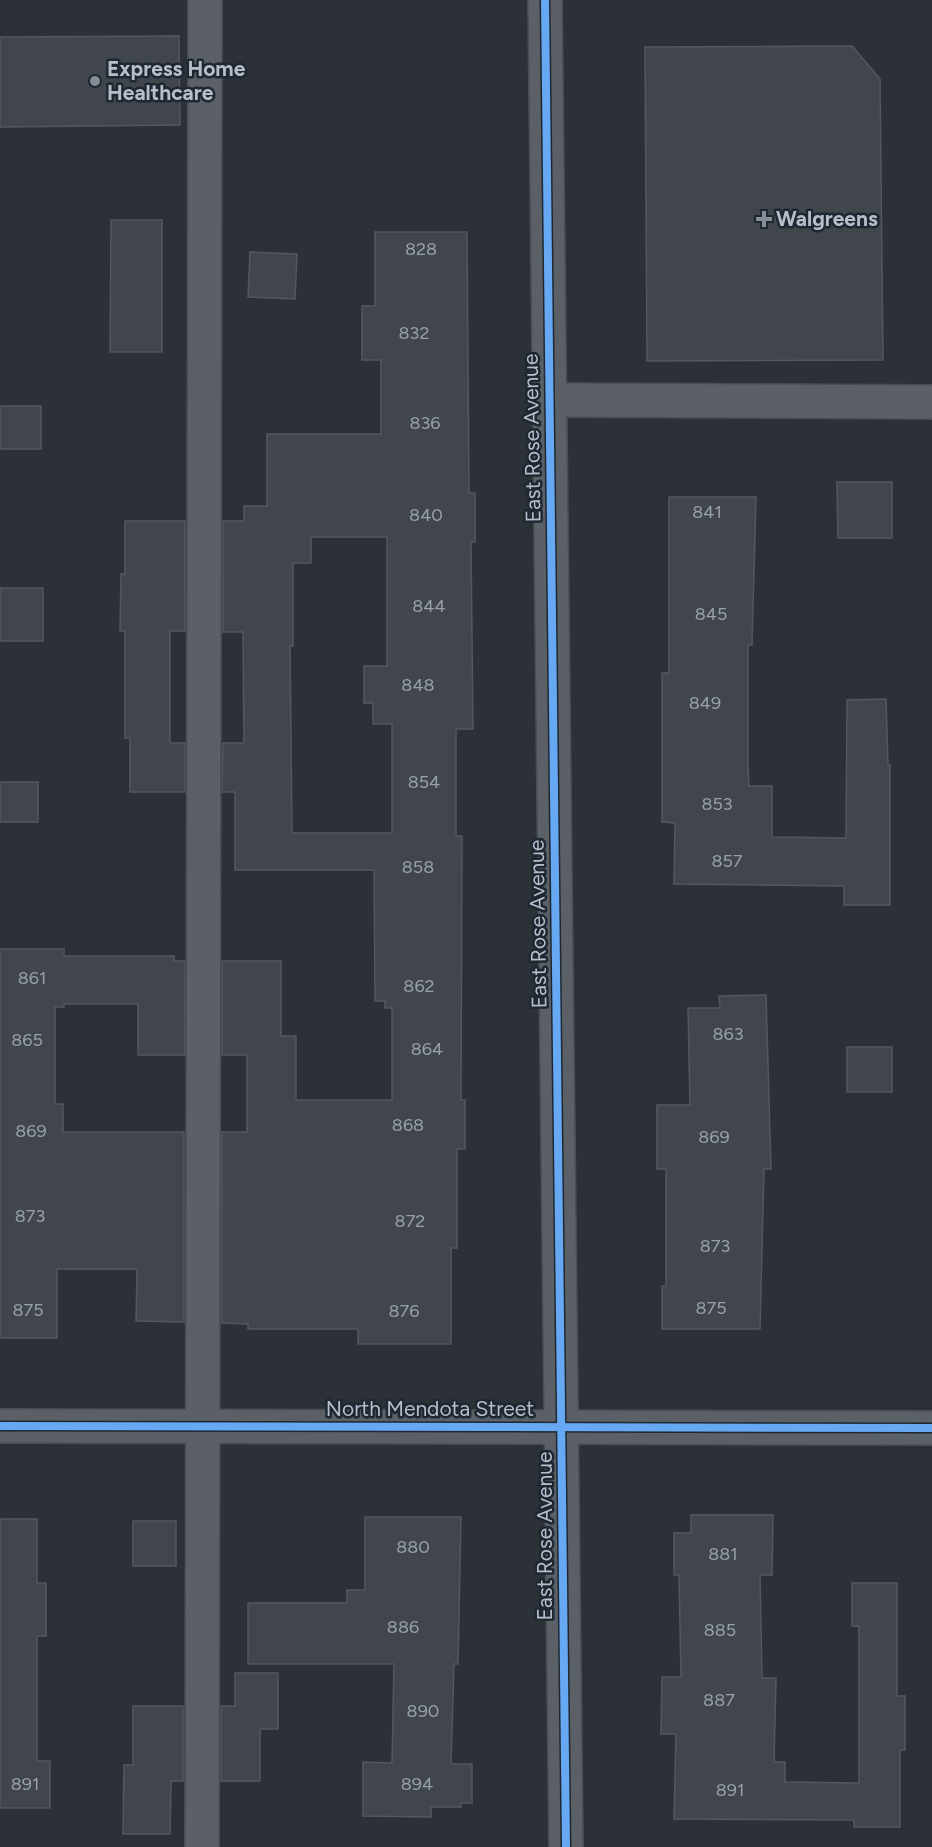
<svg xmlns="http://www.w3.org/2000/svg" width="932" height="1847" font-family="Figtree,sans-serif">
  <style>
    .building { fill: #40464b; stroke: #53585f; stroke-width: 1.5; fill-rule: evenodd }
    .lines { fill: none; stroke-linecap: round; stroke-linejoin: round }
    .minor-casing { stroke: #494d52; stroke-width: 36 }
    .minor { stroke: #5b6066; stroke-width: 33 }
    .cycleway-casing { stroke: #1e2833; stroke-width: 11 }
    .cycleway { stroke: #66a8f1; stroke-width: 8 }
    .poi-dot { fill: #858d96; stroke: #1e2833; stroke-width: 2 }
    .labels { text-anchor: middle; stroke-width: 5; stroke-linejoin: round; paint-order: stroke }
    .number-label { font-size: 18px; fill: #98a0aa }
    .poi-label { font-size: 21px; font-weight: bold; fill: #b5bec9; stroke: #1e2833; text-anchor: start }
    .street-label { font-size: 21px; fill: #b5bec9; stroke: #1e2833 }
  </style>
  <rect width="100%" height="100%" fill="#2b3137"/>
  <g class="building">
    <path d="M 179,36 L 180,125 L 0,127 L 0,37 Z"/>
    <path d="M 852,46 L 880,79 L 883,360 L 647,361 L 645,47 Z"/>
    <path d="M 111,220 L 162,220 L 162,352 L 110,352 Z"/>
    <path d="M 375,232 L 467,232 L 469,493 L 475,493 L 475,542 L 471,542 L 473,729 L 456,729 L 456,836 L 462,836 L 461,1100 L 465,1100 L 465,1149 L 457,1149 L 457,1248 L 451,1248 L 451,1344 L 358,1344 L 358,1329 L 248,1329 L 248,1324 L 222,1323 L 222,1132 L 247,1132 L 247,1055 L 222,1055 L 222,961 L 281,961 L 281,1036 L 296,1036 L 296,1100 L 392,1100 L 392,1008 L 385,1008 L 385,1001 L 375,1001 L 374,870 L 235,870 L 235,792 L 222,792 L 223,743 L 244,743 L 243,632 L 223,632 L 223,521 L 244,521 L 244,506 L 267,506 L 267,434 L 381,434 L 381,360 L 362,360 L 362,306 L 375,306 ZM 311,537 L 387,537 L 387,666 L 364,666 L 364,703 L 373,703 L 373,724 L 392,724 L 392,833 L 292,833 L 290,646 L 293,646 L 293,563 L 311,563 Z"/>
    <path d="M 250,252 L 297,254 L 295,299 L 248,297 Z"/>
    <rect x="0" y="406" width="41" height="43"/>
    <path d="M 837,482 L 892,482 L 892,538 L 838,538 Z"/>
    <path d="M 669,497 L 756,497 L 752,645 L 748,645 L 748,764 L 749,786 L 772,786 L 772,837 L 846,838 L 847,700 L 886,699 L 888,765 L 890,765 L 890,905 L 844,905 L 844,886 L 674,884 L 675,823 L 662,822 L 662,673 L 669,673 Z"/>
    <path d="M 125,521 L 185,521 L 185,631 L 170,631 L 170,743 L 185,743 L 185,792 L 130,792 L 130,738 L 125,738 L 125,631 L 120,631 L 121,574 L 125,574 Z"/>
    <rect x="0" y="588" width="43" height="53"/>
    <rect x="0" y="782" width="38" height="40"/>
    <path d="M 0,949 L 64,949 L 64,956 L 174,956 L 174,961 L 185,961 L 185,1055 L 138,1055 L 138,1004 L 64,1004 L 64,1007 L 55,1007 L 55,1104 L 63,1104 L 63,1132 L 184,1132 L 184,1322 L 136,1321 L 137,1269 L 57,1269 L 57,1338 L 0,1338 Z"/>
    <path d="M 766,995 L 771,1169 L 764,1169 L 760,1329 L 662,1329 L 662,1286 L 666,1286 L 666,1169 L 657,1169 L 657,1105 L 690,1105 L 688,1008 L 720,1008 L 719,996 Z"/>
    <rect x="847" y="1047" width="45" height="45"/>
    <path d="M 691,1515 L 773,1515 L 772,1575 L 760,1575 L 762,1678 L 776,1678 L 774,1762 L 785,1762 L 785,1782 L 859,1783 L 859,1626 L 852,1626 L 852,1583 L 897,1583 L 897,1696 L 905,1696 L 905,1750 L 900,1750 L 900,1827 L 854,1827 L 854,1820 L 674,1819 L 676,1734 L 661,1734 L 662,1677 L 681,1677 L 679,1575 L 674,1575 L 674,1533 L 691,1533 Z"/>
    <path d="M 365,1517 L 461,1517 L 458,1664 L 454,1664 L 451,1764 L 472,1764 L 472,1803 L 461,1803 L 461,1807 L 431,1807 L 431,1817 L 363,1816 L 363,1762 L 392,1763 L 394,1664 L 248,1664 L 248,1603 L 347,1603 L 347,1590 L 365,1590 Z"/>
    <path d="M 0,1519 L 37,1519 L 37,1583 L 46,1583 L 46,1636 L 37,1636 L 37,1761 L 50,1761 L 50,1808 L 0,1808 Z"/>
    <rect x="133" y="1521" width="43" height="45"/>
    <path d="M 235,1673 L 278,1673 L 278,1729 L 260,1729 L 260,1781 L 221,1781 L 221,1706 L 235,1706 Z"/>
    <path d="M 133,1706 L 183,1706 L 183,1781 L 171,1781 L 170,1834 L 123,1834 L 124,1765 L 133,1765 Z"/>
  </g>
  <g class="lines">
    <defs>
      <g id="minor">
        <path d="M 545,0 L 566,1847"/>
        <path d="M 550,400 L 932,402"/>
        <path d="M 0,1426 L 932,1428"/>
        <path d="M 202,1847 L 205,0"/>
      </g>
    </defs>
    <use href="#minor" class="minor-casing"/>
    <use href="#minor" class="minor"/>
    <defs>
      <g id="cycleway">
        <path d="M 545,0 L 566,1847"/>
        <path d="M 0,1426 L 932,1428"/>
      </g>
    </defs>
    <use href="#cycleway" class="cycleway-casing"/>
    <use href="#cycleway" class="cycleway"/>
  </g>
  <g class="poi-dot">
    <circle cx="95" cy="81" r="6"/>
    <path d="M761 210h6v6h6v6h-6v6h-6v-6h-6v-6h6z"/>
  </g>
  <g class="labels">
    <g class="number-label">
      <text x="421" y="255">828</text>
      <text x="414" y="339">832</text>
      <text x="425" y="429">836</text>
      <text x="707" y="518">841</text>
      <text x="426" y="521">840</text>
      <text x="429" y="612">844</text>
      <text x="711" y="620">845</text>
      <text x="418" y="691">848</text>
      <text x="705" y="709">849</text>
      <text x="424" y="788">854</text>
      <text x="717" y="810">853</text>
      <text x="727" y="867">857</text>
      <text x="418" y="873">858</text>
      <text x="32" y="984">861</text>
      <text x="419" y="992">862</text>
      <text x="728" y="1040">863</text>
      <text x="27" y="1046">865</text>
      <text x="427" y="1055">864</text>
      <text x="408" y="1131">868</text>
      <text x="31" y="1137">869</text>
      <text x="714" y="1143">869</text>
      <text x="30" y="1222">873</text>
      <text x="410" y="1227">872</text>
      <text x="715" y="1252">873</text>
      <text x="711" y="1314">875</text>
      <text x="28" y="1316">875</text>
      <text x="404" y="1317">876</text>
      <text x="413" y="1553">880</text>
      <text x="723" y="1560">881</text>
      <text x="403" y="1633">886</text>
      <text x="720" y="1636">885</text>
      <text x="719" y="1706">887</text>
      <text x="423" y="1717">890</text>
      <text x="25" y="1790">891</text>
      <text x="417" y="1790">894</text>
      <text x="730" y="1796">891</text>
    </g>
    <g class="poi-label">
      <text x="107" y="76">Express Home<tspan x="107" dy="24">Healthcare</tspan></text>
      <text x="776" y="226">Walgreens</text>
    </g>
    <g class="street-label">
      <text transform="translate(532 438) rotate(-91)" y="7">East Rose Avenue</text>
      <text transform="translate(538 924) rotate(-91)" y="7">East Rose Avenue</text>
      <text x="430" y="1416">North Mendota Street</text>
      <text transform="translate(545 1536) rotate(-90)" y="7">East Rose Avenue</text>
    </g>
  </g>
</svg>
